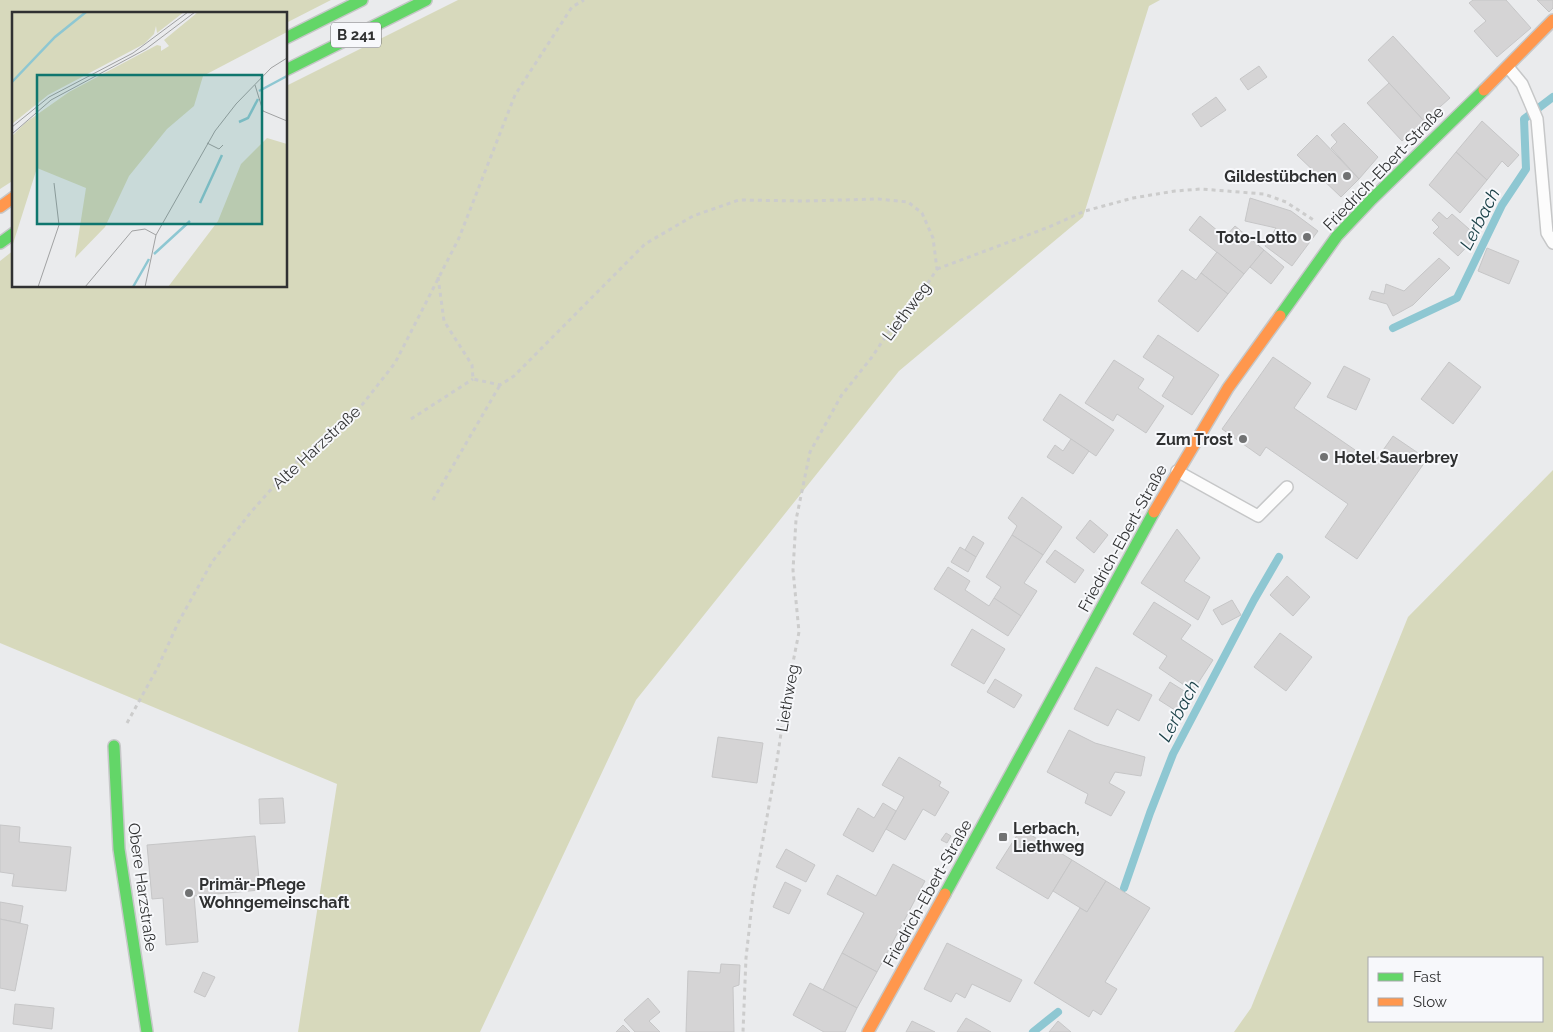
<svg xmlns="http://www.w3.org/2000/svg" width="1553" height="1032" font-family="Raleway,sans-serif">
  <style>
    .green { fill: #d7d9bc; fill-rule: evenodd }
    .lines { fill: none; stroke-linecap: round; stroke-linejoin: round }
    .stream { stroke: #8ec7d2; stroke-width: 8 }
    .building { fill: #d5d4d5; stroke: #c6c6c7 }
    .lane-casing { stroke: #c6c7c8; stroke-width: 14 }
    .fast-casing { stroke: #c6c7c8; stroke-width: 14 }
    .slow-casing { stroke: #c6c7c8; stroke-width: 14 }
    .path { stroke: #ccc; stroke-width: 3; stroke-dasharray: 4 4; stroke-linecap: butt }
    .lane { stroke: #fcfcfc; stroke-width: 11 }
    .fast { stroke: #63d668; stroke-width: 11 }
    .slow { stroke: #ff974d; stroke-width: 11 }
    .poi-dot { fill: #717273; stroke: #f7f8fb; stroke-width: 2 }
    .labels { text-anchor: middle; stroke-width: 4; stroke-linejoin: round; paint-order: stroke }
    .shield { fill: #f7f8fb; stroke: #6c6d6e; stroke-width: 1 }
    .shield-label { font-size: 15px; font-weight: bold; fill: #303132 }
    .street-label { font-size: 16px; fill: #303132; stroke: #f7f8fb }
    .poi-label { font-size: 16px; font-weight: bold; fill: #303132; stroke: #f7f8fb; text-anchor: end }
    .water-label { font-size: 18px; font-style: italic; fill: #1b4148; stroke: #f7f8fb }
    .inset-river { fill: none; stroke: #8ec7d2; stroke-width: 2.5 }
    .inset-road { fill: none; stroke: #a0a1a2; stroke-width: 1 }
    .view { fill: #0f766e; fill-opacity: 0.15; stroke: #0f766e; stroke-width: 2.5 }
    .inset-edge { fill: none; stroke: #303132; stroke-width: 2.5 }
  </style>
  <rect width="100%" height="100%" fill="#eaebed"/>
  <g class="green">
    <path d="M 0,0 L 331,0 L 286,23 L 286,14 L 14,14 L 14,180 L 0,189 Z"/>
    <path d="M 458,0 L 1160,0 L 1149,6 L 1083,217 L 899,371 L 636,700 L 480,1032 L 298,1032 L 337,784 L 0,643 L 0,261 L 14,250 L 14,286 L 286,286 L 286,86 Z"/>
    <path d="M 1553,470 L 1553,1032 L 1234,1032 L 1251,1008 L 1408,617 ZM 1542,958 L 1542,1021 L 1369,1021 L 1369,958 Z"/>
  </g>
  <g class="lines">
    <g class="stream">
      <path d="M 1393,328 L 1457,298 L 1502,205 L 1526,169 L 1524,119 L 1553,97"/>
      <path d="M 1124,888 L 1150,813 L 1173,754 L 1254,600 L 1279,557"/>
      <path d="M 1033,1032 L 1058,1012"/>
    </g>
  </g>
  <g class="building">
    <path d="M 1473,0 L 1506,0 L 1531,28 L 1497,57 L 1474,31 L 1486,21 L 1469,3 Z"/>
    <path d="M 1537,0 L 1553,0 L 1553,8 L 1549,12 Z"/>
    <path d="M 1393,36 L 1450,98 L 1424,121 L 1368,60 Z"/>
    <path d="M 1259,66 L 1267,77 L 1248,90 L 1240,79 Z"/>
    <path d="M 1389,83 L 1424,121 L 1402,141 L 1367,103 Z"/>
    <path d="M 1216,97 L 1226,110 L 1201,127 L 1192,114 Z"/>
    <path d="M 1482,121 L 1519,155 L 1508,167 L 1502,161 L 1487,180 L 1456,152 Z"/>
    <path d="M 1344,123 L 1378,157 L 1359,179 L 1331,148 L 1337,142 L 1331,135 Z"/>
    <path d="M 1317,135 L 1359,179 L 1341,197 L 1297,155 Z"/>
    <path d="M 1456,152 L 1487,180 L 1460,213 L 1429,185 Z"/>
    <path d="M 1250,198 L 1291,211 L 1318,231 L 1292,266 L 1265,246 L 1276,228 L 1245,221 Z"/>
    <path d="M 1439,212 L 1447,219 L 1452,214 L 1477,236 L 1458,256 L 1433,233 L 1439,227 L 1432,220 Z"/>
    <path d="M 1200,216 L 1225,237 L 1235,226 L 1264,250 L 1244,274 L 1189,230 Z"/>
    <path d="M 1487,248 L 1519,261 L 1509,284 L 1478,271 Z"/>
    <path d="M 1264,250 L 1284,267 L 1271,284 L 1250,267 Z"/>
    <path d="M 1217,252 L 1244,274 L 1228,294 L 1201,273 Z"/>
    <path d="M 1439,258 L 1450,268 L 1413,305 L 1393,316 L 1387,304 L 1369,299 L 1372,291 L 1384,294 L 1386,284 L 1404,291 Z"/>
    <path d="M 1182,270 L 1196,280 L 1201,273 L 1228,294 L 1198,332 L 1158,301 Z"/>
    <path d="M 1158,335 L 1219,375 L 1192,415 L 1162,396 L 1174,377 L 1143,357 Z"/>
    <path d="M 1273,357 L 1311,383 L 1294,408 L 1374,463 L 1393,436 L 1427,459 L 1357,559 L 1325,537 L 1348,504 L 1266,447 L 1260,456 L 1222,429 Z"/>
    <path d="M 1114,360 L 1144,379 L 1138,388 L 1164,406 L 1146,433 L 1117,414 L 1113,421 L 1085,403 Z"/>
    <path d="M 1449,362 L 1481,387 L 1453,424 L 1421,399 Z"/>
    <path d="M 1344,366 L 1370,379 L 1356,410 L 1327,397 Z"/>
    <path d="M 1060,394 L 1114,430 L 1096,456 L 1043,420 Z"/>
    <path d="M 1071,439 L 1089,451 L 1073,474 L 1047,457 L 1055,445 L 1063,451 Z"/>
    <path d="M 1022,497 L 1062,527 L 1043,555 L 1012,535 L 1017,526 L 1008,518 Z"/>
    <path d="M 1090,520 L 1108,535 L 1094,553 L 1076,538 Z"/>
    <path d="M 1177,529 L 1200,558 L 1184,581 L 1210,597 L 1198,620 L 1141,583 Z"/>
    <path d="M 1012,535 L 1043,555 L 1024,583 L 1037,591 L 1021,616 L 994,598 L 1001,587 L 986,577 Z"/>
    <path d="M 973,536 L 984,543 L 976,557 L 965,550 Z"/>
    <path d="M 960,547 L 976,557 L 968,572 L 951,562 Z"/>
    <path d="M 1055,550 L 1084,570 L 1075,583 L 1046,562 Z"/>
    <path d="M 948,567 L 970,581 L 965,590 L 989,606 L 994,598 L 1021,616 L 1008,636 L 934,589 Z"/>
    <path d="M 1287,576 L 1310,597 L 1293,616 L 1270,595 Z"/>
    <path d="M 1232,600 L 1241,615 L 1222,625 L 1213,610 Z"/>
    <path d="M 1154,602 L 1191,625 L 1181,639 L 1213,660 L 1193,691 L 1159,668 L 1167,656 L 1133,634 Z"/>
    <path d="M 972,629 L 1005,649 L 984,684 L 951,665 Z"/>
    <path d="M 1280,633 L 1312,657 L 1286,691 L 1254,667 Z"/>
    <path d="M 1096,667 L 1152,695 L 1139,721 L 1117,709 L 1108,726 L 1074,709 Z"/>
    <path d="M 995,679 L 1022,695 L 1014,708 L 987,692 Z"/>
    <path d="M 1170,682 L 1189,694 L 1178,712 L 1159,700 Z"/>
    <path d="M 1069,730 L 1095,743 L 1145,757 L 1141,776 L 1115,772 L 1109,783 L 1125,792 L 1111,816 L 1085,803 L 1088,794 L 1047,772 Z"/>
    <path d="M 718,737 L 763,743 L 757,783 L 712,777 Z"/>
    <path d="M 899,757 L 941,782 L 939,786 L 949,792 L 935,816 L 923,809 L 905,840 L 886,829 L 904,797 L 882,785 Z"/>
    <path d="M 283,798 L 285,823 L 260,824 L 259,799 Z"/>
    <path d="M 883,803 L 896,811 L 873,852 L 843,835 L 858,808 L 874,818 Z"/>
    <path d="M 0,825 L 20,827 L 19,842 L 71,847 L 66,891 L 12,886 L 14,874 L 0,872 Z"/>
    <path d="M 1021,829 L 1072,860 L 1048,899 L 996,868 Z"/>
    <path d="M 946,833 L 951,836 L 947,843 L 941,840 Z"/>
    <path d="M 255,836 L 260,890 L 194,896 L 198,942 L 166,945 L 163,898 L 152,899 L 147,845 Z"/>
    <path d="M 786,849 L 815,865 L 806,882 L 776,867 Z"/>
    <path d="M 1072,860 L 1106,881 L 1087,912 L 1053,891 Z"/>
    <path d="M 893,864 L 925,881 L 877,972 L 842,953 L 864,913 L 827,894 L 837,875 L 876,896 Z"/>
    <path d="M 1106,881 L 1150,908 L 1105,982 L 1117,989 L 1101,1015 L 1093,1010 L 1089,1017 L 1034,983 L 1080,908 L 1087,912 Z"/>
    <path d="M 785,882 L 801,890 L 789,914 L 773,907 Z"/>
    <path d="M 0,902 L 23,906 L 20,923 L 0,919 Z"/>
    <path d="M 0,919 L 28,925 L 15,991 L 0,988 Z"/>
    <path d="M 947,943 L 1022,980 L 1010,1002 L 972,984 L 965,998 L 956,993 L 951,1002 L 924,989 Z"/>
    <path d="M 842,953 L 877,972 L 857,1008 L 823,990 Z"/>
    <path d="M 721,964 L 740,965 L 739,985 L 733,987 L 734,1032 L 686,1032 L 688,971 L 720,973 Z"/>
    <path d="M 203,972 L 215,977 L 205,997 L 194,992 Z"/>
    <path d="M 810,983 L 857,1008 L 845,1032 L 824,1032 L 793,1015 Z"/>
    <path d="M 648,998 L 660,1012 L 649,1021 L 660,1032 L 635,1032 L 624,1020 Z"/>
    <path d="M 15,1004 L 54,1008 L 52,1029 L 13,1024 Z"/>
    <path d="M 966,1018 L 991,1032 L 957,1032 Z"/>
    <path d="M 912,1021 L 935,1032 L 906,1032 Z"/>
    <path d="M 1058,1021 L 1071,1032 L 1049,1032 Z"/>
    <path d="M 623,1025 L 630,1032 L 616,1032 Z"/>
  </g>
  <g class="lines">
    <defs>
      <g id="lane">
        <path d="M 1508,67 L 1522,84 L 1537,119 L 1547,233 L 1553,243"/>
        <path d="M 1177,471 L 1258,516 L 1287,487"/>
      </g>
      <g id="fast">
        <path d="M 286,38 L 362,0"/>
        <path d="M 286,70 L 426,0"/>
        <path d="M 0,243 L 14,233"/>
        <path d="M 1280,316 L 1337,236 L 1372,199 L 1484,90"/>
        <path d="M 114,746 L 119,849 L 147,1032"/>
        <path d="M 945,894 L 1154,512"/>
      </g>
      <g id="slow">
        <path d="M 1484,90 L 1553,20"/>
        <path d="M 0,207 L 14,197"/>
        <path d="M 1154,512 L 1228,388 L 1280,316"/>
        <path d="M 868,1032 L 945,894"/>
      </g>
    </defs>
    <use href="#lane" class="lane-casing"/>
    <use href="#fast" class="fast-casing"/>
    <use href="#slow" class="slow-casing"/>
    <g class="path">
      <path d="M 937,269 L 1049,227 L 1085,211 L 1133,198 L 1175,191 L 1201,189 L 1264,194 L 1286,202 L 1315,221"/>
      <path d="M 438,277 L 444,321 L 472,365 L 473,379 L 500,385 L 514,376 L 645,244 L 693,216 L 739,200 L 805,201 L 878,199 L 908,202 L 922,213 L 933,238 L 937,269 L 926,286 L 894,324 L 872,357 L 841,396 L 810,452 L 796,520 L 793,570 L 799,632 L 787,693 L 776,767 L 753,895 L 746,958 L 743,1032"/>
      <path d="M 411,419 L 473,379"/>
      <path d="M 433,500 L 500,385"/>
      <path d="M 127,723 L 158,667 L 178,623 L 212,562 L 251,512 L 289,469 L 314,446 L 351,419 L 395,363 L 459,238 L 515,95 L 572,7 L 584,0"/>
    </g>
    <use href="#lane" class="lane"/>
    <use href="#fast" class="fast"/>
    <use href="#slow" class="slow"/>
  </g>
  <g class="poi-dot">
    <circle cx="1347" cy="176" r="5"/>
    <circle cx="1307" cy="237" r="5"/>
    <circle cx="1243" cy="439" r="5"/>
    <circle cx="1324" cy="457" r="5"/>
    <rect x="998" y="832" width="10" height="10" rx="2.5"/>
    <circle cx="189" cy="893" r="5"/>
  </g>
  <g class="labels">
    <rect class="shield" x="331" y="22.5" width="50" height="25" rx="4"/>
    <g class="shield-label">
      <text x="356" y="40">B 241</text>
    </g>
    <g class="street-label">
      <text transform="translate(1383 168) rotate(-46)" y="6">Friedrich-Ebert-Straße</text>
      <text transform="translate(906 311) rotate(-53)" y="6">Liethweg</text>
      <text transform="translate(316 447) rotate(-43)" y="6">Alte Harzstraße</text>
      <text transform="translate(1122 538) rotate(-61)" y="6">Friedrich-Ebert-Straße</text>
      <text transform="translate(787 698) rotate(-80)" y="6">Liethweg</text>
      <text transform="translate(143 887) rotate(82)" y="6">Obere Harzstraße</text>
      <text transform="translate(927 893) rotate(-61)" y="6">Friedrich-Ebert-Straße</text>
    </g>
    <g class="poi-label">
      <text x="1337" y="182">Gildestübchen</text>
      <text x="1297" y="243">Toto-Lotto</text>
      <text x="1233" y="445">Zum Trost</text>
      <text x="1334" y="463" text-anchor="start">Hotel Sauerbrey</text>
      <text x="1013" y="834" text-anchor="start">Lerbach,<tspan x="1013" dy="18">Liethweg</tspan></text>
      <text x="199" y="890" text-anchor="start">Primär-Pflege<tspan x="199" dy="18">Wohngemeinschaft</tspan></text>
    </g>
    <g class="water-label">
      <text transform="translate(1480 219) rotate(-63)" y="6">Lerbach</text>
      <text transform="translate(1179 711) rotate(-62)" y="6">Lerbach</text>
    </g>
  </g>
  <g transform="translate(12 12)">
    <rect width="275" height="275" fill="#eaebed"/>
    <path d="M 0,0 L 172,0 L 145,21 L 144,14 L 142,22 L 132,32 L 36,83 L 0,112 ZM 186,0 L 275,0 L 275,20 L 191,64 L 182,94 L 155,117 L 117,164 L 93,215 L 63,246 L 74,176 L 25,156 L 0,235 L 0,124 L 13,111 L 57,80 L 145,33 L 149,34 L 149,39 L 157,34 L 152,28 ZM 255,126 L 275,132 L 275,275 L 156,275 L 206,209 L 229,152 Z" fill="#d7d9bc"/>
    <path class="inset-river" d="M 0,70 L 43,25 L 74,0M 247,79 L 275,64M 227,110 L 236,106 L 246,87M 188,191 L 210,143M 142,242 L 178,209M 121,275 L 137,247"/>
    <path class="inset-road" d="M 243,73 L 251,99 L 275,109M 0,115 L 37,85 L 121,41 L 176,0M 0,122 L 39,88 L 134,37 L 183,0M 195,131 L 207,137 L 211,133M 26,275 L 47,213 L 42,171M 73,275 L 120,219 L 133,217 L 144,223M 133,275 L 144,223 L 203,119 L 224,92 L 259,56 L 275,46"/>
    <path class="view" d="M 25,63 L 250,63 L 250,212 L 25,212 Z"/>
    <rect width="275" height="275" class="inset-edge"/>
  </g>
  <rect x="1368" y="957" width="175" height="65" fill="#f7f8fb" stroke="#a7a8ab"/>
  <rect x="1378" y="973" width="25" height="8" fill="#63d668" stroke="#a7a8ab"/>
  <text x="1413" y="982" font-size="15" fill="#303132">Fast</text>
  <rect x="1378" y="998" width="25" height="8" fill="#ff974d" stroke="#a7a8ab"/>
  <text x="1413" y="1007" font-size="15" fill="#303132">Slow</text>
</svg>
